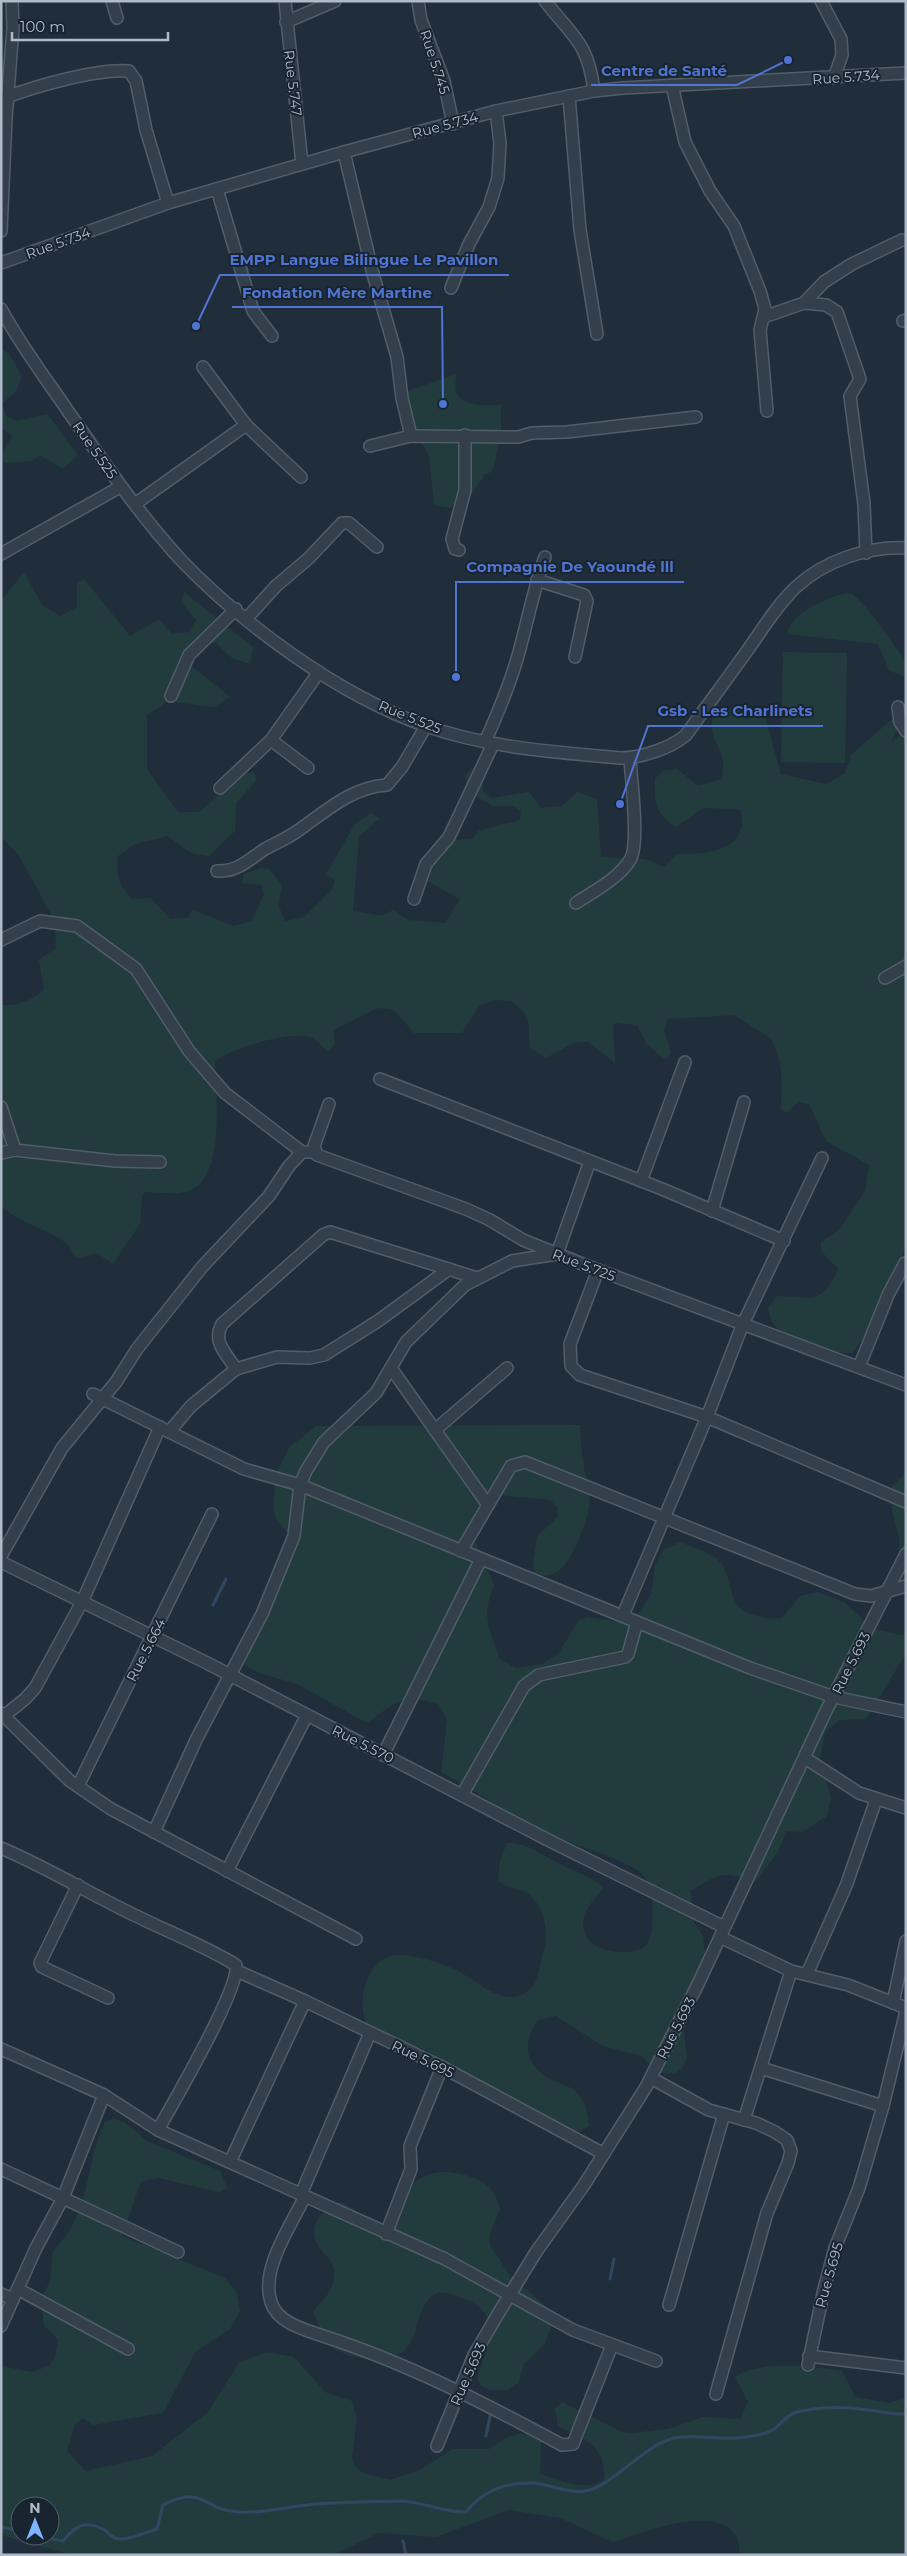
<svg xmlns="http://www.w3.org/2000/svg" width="907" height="2556" font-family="Montserrat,sans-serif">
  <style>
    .green { fill: #223c3d; fill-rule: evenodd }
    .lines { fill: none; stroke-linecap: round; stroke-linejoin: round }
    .stream { stroke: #314863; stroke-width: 3 }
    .minor-casing { stroke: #525d6a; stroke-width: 14 }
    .minor { stroke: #343f4c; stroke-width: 11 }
    .labels { text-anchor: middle; stroke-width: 4; stroke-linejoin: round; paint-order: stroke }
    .street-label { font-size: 14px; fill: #afbac8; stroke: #192431 }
    .leader { fill: none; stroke: #5074d2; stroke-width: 2 }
    .callout-dot { fill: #5074d2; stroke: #192431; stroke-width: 2 }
    .callout-label { font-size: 15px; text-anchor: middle; font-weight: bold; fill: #5074d2; stroke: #192431; stroke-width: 4; stroke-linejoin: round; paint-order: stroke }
  </style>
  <rect width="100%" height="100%" fill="#202e3c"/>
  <g class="green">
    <path d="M 1,1 L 3,1 L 5,64 L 1,87 Z"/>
    <path d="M 1,349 L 9,354 L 22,376 L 16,392 L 2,403 L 6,416 L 16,421 L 47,414 L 78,455 L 63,469 L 40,455 L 32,461 L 5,463 L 1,457 L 12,436 L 1,427 Z"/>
    <path d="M 456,374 C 456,380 454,389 457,394 C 463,406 490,407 501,404 L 501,437 L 492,472 L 485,474 L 472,494 L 451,508 L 434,505 L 429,455 L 413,429 L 408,391 Z"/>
    <path d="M 24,572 L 42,605 L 60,616 L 77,607 L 77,583 L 84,579 L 130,636 L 159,619 L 172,634 L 190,632 L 196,620 L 181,602 L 184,592 L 253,647 L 250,664 L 232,658 L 215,642 L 192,647 L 188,663 L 230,697 L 214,707 L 168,701 L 147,715 L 147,769 L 178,812 L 199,812 L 245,773 L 255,772 L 256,781 L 236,803 L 235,831 L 209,856 L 191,853 L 168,836 L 135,844 L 118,856 C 116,874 119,885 132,899 L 151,898 L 170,919 L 187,918 L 193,910 L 234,926 L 252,921 L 264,894 L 261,885 L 243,883 L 243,874 L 261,868 L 270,870 L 282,885 L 278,904 L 285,921 L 304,917 L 332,890 L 335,881 L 326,874 L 355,824 L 371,813 L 380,818 L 359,837 L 353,911 L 382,916 L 393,910 L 408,920 L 445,923 L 460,899 L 427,881 L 432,862 L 452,840 L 472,839 L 478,831 L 520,820 L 521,811 L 513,806 L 493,806 L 469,792 L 465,774 L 473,769 L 482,773 L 483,791 L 491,798 L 529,792 L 541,808 L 562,806 L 577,792 L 597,799 L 601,857 L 645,859 L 664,867 L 677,854 C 705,855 750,851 741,811 L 737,809 L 703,808 L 676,827 C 655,814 654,802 655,779 L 663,771 L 677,769 L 698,786 L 722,779 C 722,773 724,765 723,760 C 721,751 715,743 713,734 C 704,700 747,710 764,713 L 781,774 L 826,784 L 845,773 L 851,755 L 898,714 L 906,701 L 906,709 L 891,742 L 906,731 L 906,1247 L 864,1337 L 852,1353 C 831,1354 785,1341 773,1323 C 770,1319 769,1312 768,1308 L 777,1296 L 812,1298 C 825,1295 832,1281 839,1270 L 821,1251 L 821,1242 L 840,1229 L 865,1191 L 869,1165 L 826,1141 L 809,1104 L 799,1102 L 786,1113 L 781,1108 C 782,1083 783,1061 771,1038 L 734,1015 L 668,1019 L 664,1030 L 671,1053 L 666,1060 L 647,1045 L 637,1025 L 615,1023 L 613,1027 L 615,1063 L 589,1042 L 575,1042 L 546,1058 L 530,1048 L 528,1019 L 524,1012 L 511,1001 L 496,1000 L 480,1005 L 462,1033 L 414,1033 L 394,1010 L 377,1008 L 333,1030 L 335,1044 L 328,1052 C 323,1048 316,1039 310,1037 C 288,1031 232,1048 215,1061 C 215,1094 226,1174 191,1190 C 179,1196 158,1192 145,1192 L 142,1196 L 140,1224 L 113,1264 L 97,1253 L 79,1258 C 72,1255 72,1248 66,1243 C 47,1228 20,1224 1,1206 L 1,1005 C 17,1006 34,1000 44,989 L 39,960 L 56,948 L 55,921 L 18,854 L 1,837 L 1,601 Z"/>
    <path d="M 851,593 L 866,607 L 906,661 L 906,678 L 889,670 L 878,644 L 787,634 C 789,614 831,594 851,593 Z"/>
    <path d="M 783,652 L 847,653 L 845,763 L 781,762 Z"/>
    <path d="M 580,1425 C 581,1439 581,1453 584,1467 C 584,1473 588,1479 589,1485 C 593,1510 582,1534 571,1555 C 561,1571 555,1579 535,1574 L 533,1565 L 537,1536 L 558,1517 L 557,1507 L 550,1500 L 500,1495 L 483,1502 L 477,1510 L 474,1539 L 494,1585 C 481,1618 489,1627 500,1659 L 516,1668 L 542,1664 L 558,1654 L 579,1620 L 588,1617 L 626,1623 L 635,1619 L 651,1594 L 655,1566 L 663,1550 L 680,1542 C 692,1547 709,1552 718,1560 C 730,1571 728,1590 736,1603 C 745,1616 768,1620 782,1618 L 800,1596 L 818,1592 L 844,1602 L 873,1629 L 901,1635 L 906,1633 L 906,1659 L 902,1660 L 866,1719 L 840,1720 L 825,1732 L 820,1761 L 831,1797 L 827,1816 L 802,1832 L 786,1831 L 779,1850 L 756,1881 C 724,1872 719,1872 691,1891 L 693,1920 L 703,1936 L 707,1975 L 703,1993 L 684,2001 L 681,2010 L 687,2058 L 683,2067 L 676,2073 L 666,2074 L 656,2071 L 642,2056 L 603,2046 L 556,2016 L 538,2020 C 522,2042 524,2065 550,2079 C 557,2083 568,2085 575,2091 C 586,2100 587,2113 589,2126 L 580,2131 L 570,2132 L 474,2089 L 427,2050 C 409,2042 386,2049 371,2031 C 352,2008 366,1953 401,1955 C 418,1956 440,1962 456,1970 C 478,1981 509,2014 533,1986 C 538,1979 540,1962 543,1953 C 549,1934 546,1904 525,1892 C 515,1886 508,1890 498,1880 L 500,1861 L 507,1843 C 529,1843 543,1856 562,1865 C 578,1873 589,1876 604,1887 C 598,1895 590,1903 586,1911 C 572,1945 612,1958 638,1950 C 649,1947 651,1936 652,1926 C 652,1910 655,1887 643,1875 C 629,1860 571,1844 550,1834 C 512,1816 477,1792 441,1772 L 447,1720 L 438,1704 C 401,1693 396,1702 367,1723 L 297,1684 L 259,1673 L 244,1664 L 274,1603 L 292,1550 L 289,1535 L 276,1518 L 273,1508 L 276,1475 L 289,1447 L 317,1426 Z"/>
    <path d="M 906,1473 L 906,1591 C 889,1564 904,1557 898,1534 C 894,1515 889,1507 891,1487 Z"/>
    <path d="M 114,2119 L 124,2122 L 147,2141 L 220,2171 L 227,2188 L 219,2192 L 159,2178 L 141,2181 L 122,2236 L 225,2278 L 237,2293 L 240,2312 L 230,2329 L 196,2351 L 163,2413 L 93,2425 L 83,2418 L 75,2424 L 67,2451 L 86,2471 L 152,2456 L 207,2413 L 239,2363 L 266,2352 L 294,2357 L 325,2392 L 352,2401 L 357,2419 L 352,2457 L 356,2467 L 363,2473 L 390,2480 L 420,2470 L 453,2449 L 489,2449 C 504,2437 522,2429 541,2436 L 540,2474 C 561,2480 585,2493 604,2479 C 607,2446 583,2438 558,2426 L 555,2408 L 562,2402 L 622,2432 L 632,2433 L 668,2429 L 703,2417 L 740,2419 L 748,2402 L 735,2377 C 760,2360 813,2366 842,2371 L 855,2397 L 889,2403 L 906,2398 L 906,2555 L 740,2555 C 739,2549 739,2541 736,2536 C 715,2502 643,2533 613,2542 L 560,2518 L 509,2510 L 436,2537 L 379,2533 L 333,2555 L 71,2555 L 1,2535 L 1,2366 L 31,2372 L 49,2366 L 55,2357 L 58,2339 L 44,2326 L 41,2298 L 50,2282 L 53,2251 C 93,2211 83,2168 105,2122 ZM 20,2506 L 50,2506 L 50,2536 L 20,2536 Z"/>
    <path d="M 449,2172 C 474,2176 494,2181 500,2209 L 489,2236 L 490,2246 L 510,2275 L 547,2307 L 552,2324 L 545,2343 L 524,2364 L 518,2383 L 509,2390 L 490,2390 L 481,2386 L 477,2377 C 489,2342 505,2311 459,2297 C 451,2294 441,2289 434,2295 C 414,2308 421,2335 404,2351 C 400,2355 382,2360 376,2361 C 367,2361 335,2352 329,2345 C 322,2336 318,2322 313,2311 C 322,2302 332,2292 334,2279 C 336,2259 325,2258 318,2245 C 306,2225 324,2207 342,2202 L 386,2230 C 404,2200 408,2171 449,2172 Z"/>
  </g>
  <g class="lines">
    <g class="stream">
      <path d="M 213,1605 L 226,1579"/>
      <path d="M 610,2279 L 614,2259"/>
      <path d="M 486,2436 L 491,2412"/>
      <path d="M 1,2527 L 20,2531"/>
      <path d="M 37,2536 L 63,2541 C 76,2525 87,2519 106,2531 C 109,2533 112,2537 115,2538 C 126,2542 146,2532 157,2529 L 163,2505 C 206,2484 201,2510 238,2512 C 261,2514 284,2507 307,2505 C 337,2502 368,2502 399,2501 C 422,2501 443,2513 466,2512 C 483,2491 506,2482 533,2483 C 550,2484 567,2494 585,2491 C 611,2487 641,2449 668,2440 C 686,2433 716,2440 736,2438 C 747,2437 763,2436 773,2430 C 781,2424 786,2415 797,2412 C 818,2406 847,2407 868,2410 C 881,2411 892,2415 906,2414"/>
      <path d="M 403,2541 L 406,2555"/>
    </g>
    <defs>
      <g id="minor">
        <path d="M 112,1 L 117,18"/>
        <path d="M 285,1 L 302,164"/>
        <path d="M 418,1 L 421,20 L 444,81 L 453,124"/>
        <path d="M 545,1 C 573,37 588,42 594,91"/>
        <path d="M 821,1 L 841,39 L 842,55 L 834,78"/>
        <path d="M 286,22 L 335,1"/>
        <path d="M 672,85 L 685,142 L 710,191 L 734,226 L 760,291 L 765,309 L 760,330 L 767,411"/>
        <path d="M 569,96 L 580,230 L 597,334"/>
        <path d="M 1,99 C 33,87 97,68 129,71 L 136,81 L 146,130 L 168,203"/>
        <path d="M 344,152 L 373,274 L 397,357 L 402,398 L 411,436"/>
        <path d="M 217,189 L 253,311 L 272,336"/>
        <path d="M 1,231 L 6,119 L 13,28 L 12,1"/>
        <path d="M 1,263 L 168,203 L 344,152 L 496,111 L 594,91 L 623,88 L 906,73"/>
        <path d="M 451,288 L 469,244 L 489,207 L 498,178 L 500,143 L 496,111"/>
        <path d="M 804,303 L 826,305 L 837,312 L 860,379 L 850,396 L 864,504 L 866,553"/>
        <path d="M 1,309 C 21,346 47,380 70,414 C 105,464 139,514 180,559 C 243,625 340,696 426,726 C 488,748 555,752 621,758 C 641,758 671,748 686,735 C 706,707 727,679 747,651 C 762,630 777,605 796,587 C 824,561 868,546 906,548"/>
        <path d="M 764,317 L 804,303 L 824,282 L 852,264 L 902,240"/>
        <path d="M 903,321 L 906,320"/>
        <path d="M 203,367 L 246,425 L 301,477"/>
        <path d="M 370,446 L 411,436 L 518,437 L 532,433 L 567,432 L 696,417"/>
        <path d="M 135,504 L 246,425"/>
        <path d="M 459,550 L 455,549 L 452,539 L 465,490 L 465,435"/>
        <path d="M 1,554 L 120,487"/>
        <path d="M 537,580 L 584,595 L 587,601 L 575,657"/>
        <path d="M 247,618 L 276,586 L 309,558 L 342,523 L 349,523 L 377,547"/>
        <path d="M 171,696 L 189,655 L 236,609"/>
        <path d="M 898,707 L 900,722 L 906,731"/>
        <path d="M 271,740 L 308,768"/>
        <path d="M 485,742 C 497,715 509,687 517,659 C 527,625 533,590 545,557"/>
        <path d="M 220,788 L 271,740 L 319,672"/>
        <path d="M 217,871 C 238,872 248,860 265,849 C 276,843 288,838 299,830 C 326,811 352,787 387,785 L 402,767 L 426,726"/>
        <path d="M 414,899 L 426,864 L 449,837 L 493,744"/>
        <path d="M 576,903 C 594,891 618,879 630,860 C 640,845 631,778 630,758"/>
        <path d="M 1,940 L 40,921 L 77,926 L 136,969 L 189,1051 L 225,1093 L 302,1152"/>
        <path d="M 885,978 L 906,966"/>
        <path d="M 380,1079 L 662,1189 L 784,1241"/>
        <path d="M 329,1104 L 314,1146 L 317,1155 L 466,1209 L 490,1220 L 523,1240 L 590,1267 L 906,1385"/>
        <path d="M 1,1107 L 15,1150"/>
        <path d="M 1,1153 L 15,1150 L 115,1161 L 160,1162"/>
        <path d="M 641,1181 L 685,1062"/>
        <path d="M 712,1211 L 744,1102"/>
        <path d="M 598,1270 L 570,1344 L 571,1366 L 580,1375 L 707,1417 L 906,1502"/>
        <path d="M 859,1367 L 888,1295 L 905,1263"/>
        <path d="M 391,1368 L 488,1505"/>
        <path d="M 236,1369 C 226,1353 212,1342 222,1324 L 323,1235 L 330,1232 L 477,1278"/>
        <path d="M 93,1394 L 244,1469 L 300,1485 L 750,1668 L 834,1697 L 906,1712"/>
        <path d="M 435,1430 L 507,1368"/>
        <path d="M 169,1432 L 191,1406 L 236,1369 L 277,1357 L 310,1358 L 324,1355 L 378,1321 L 449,1269"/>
        <path d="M 461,1551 L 511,1466 L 525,1462 L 855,1594 L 871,1596 L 906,1586"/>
        <path d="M 1,1556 L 62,1448 L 116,1382 L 137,1349 L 202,1267 L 269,1196 L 289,1166 L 302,1152 L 315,1152"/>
        <path d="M 1,1562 L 205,1662 L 550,1841 L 724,1927"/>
        <path d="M 623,1615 L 707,1417 L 742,1326 L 822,1158"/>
        <path d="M 1,1713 L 70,1781 L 111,1809 L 356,1939"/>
        <path d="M 5,1715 L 25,1699 L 35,1688 L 82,1602 L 160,1427"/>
        <path d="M 383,1755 L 481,1559"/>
        <path d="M 805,1758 L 859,1793 L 906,1808"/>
        <path d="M 78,1786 L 212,1514"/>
        <path d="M 462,1795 L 524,1686 L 539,1675 L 625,1657 L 628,1654 L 637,1622"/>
        <path d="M 154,1832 L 196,1740 L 262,1614 L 294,1536 L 300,1485 L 306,1471 L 324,1442 L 376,1393 L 406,1342 L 465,1285 L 512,1261 L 557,1254 L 590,1161"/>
        <path d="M 1,1848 C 46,1867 87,1892 130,1913 C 166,1931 203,1945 236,1965 C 240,1989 173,2103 158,2130"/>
        <path d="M 227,1871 L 307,1715"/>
        <path d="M 78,1885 L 40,1963 L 42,1967 L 108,1998"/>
        <path d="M 720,1937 L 791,1971 L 848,1985 L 906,2008"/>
        <path d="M 237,1971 L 305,2001 L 442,2067 L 604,2154"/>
        <path d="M 807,1974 L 846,1886 L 876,1800"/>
        <path d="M 893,2003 L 906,1941"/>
        <path d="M 1,2049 L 104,2095 L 158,2130 L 445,2259 L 573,2330 L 656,2361"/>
        <path d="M 761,2068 L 883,2106"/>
        <path d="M 651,2078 L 709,2110 L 756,2123 L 775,2132 L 787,2140 L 791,2151 L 788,2163 L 767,2213 L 716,2394"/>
        <path d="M 744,2120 L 791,1971"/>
        <path d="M 230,2162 L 305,2001"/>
        <path d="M 1,2169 L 178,2252"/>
        <path d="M 301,2194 L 370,2033"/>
        <path d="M 305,2196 C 291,2226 260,2269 271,2302 C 277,2323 306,2330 323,2336 C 407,2363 484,2403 562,2445 L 573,2444 L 612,2345"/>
        <path d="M 386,2234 L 411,2169 L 410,2146 L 442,2067"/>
        <path d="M 18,2289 L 128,2349"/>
        <path d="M 1,2294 L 13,2299"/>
        <path d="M 669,2305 L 724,2114"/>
        <path d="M 1,2326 L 36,2248 L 63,2198 L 104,2095"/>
        <path d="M 809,2356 L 906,2368"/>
        <path d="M 808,2365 L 824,2289 L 835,2248 L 859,2188 L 883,2106 L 906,2011"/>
        <path d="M 437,2446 L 474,2355 L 498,2314 L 536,2252 L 584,2185 L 646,2087 L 698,1984 L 825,1713 L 906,1554"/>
      </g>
    </defs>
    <use href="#minor" class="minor-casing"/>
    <use href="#minor" class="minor"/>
  </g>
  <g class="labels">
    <g class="street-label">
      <text transform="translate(435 62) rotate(72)" y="5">Rue 5.745</text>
      <text transform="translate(846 77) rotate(-4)" y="5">Rue 5.734</text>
      <text transform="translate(293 83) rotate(83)" y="5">Rue 5.747</text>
      <text transform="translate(445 125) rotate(-15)" y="5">Rue 5.734</text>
      <text transform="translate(58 243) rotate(-20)" y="5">Rue 5.734</text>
      <text transform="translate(95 450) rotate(55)" y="5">Rue 5.525</text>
      <text transform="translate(410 717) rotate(22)" y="5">Rue 5.525</text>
      <text transform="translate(584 1265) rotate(21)" y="5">Rue 5.725</text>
      <text transform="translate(146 1650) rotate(-63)" y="5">Rue 5.664</text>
      <text transform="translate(851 1663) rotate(-63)" y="5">Rue 5.693</text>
      <text transform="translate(363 1744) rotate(27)" y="5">Rue 5.570</text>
      <text transform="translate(676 2028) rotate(-63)" y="5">Rue 5.693</text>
      <text transform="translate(423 2059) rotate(26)" y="5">Rue 5.695</text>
      <text transform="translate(829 2275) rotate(-74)" y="5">Rue 5.695</text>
      <text transform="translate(468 2374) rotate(-66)" y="5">Rue 5.693</text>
    </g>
  </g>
  <path class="leader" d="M788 60L737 85H591M196 326L220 275H509M443 404L442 307H232M456 677L456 582H684M620 804L648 726H823"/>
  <g class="callout-dot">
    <circle cx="788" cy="60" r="5"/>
    <circle cx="196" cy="326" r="5"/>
    <circle cx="443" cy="404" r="5"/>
    <circle cx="456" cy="677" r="5"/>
    <circle cx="620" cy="804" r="5"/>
  </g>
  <g class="callout-label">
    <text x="664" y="76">Centre de Santé</text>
    <text x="364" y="265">EMPP Langue Bilingue Le Pavillon</text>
    <text x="337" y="298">Fondation Mère Martine</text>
    <text x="570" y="572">Compagnie De Yaoundé lll</text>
    <text x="735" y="716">Gsb - Les Charlinets</text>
  </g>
  <rect width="907" height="2556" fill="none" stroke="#afbac8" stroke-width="5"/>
  <g transform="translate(35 2521)"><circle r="24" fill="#192431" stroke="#55606d"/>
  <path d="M0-4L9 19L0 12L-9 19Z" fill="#7db6ff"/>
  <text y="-8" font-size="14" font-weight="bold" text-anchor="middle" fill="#afbac8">N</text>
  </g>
  <path d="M12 32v8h156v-8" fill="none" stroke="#afbac8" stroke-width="2.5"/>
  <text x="20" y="32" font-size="15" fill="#afbac8" stroke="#192431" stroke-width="4" paint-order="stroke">100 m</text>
</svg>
